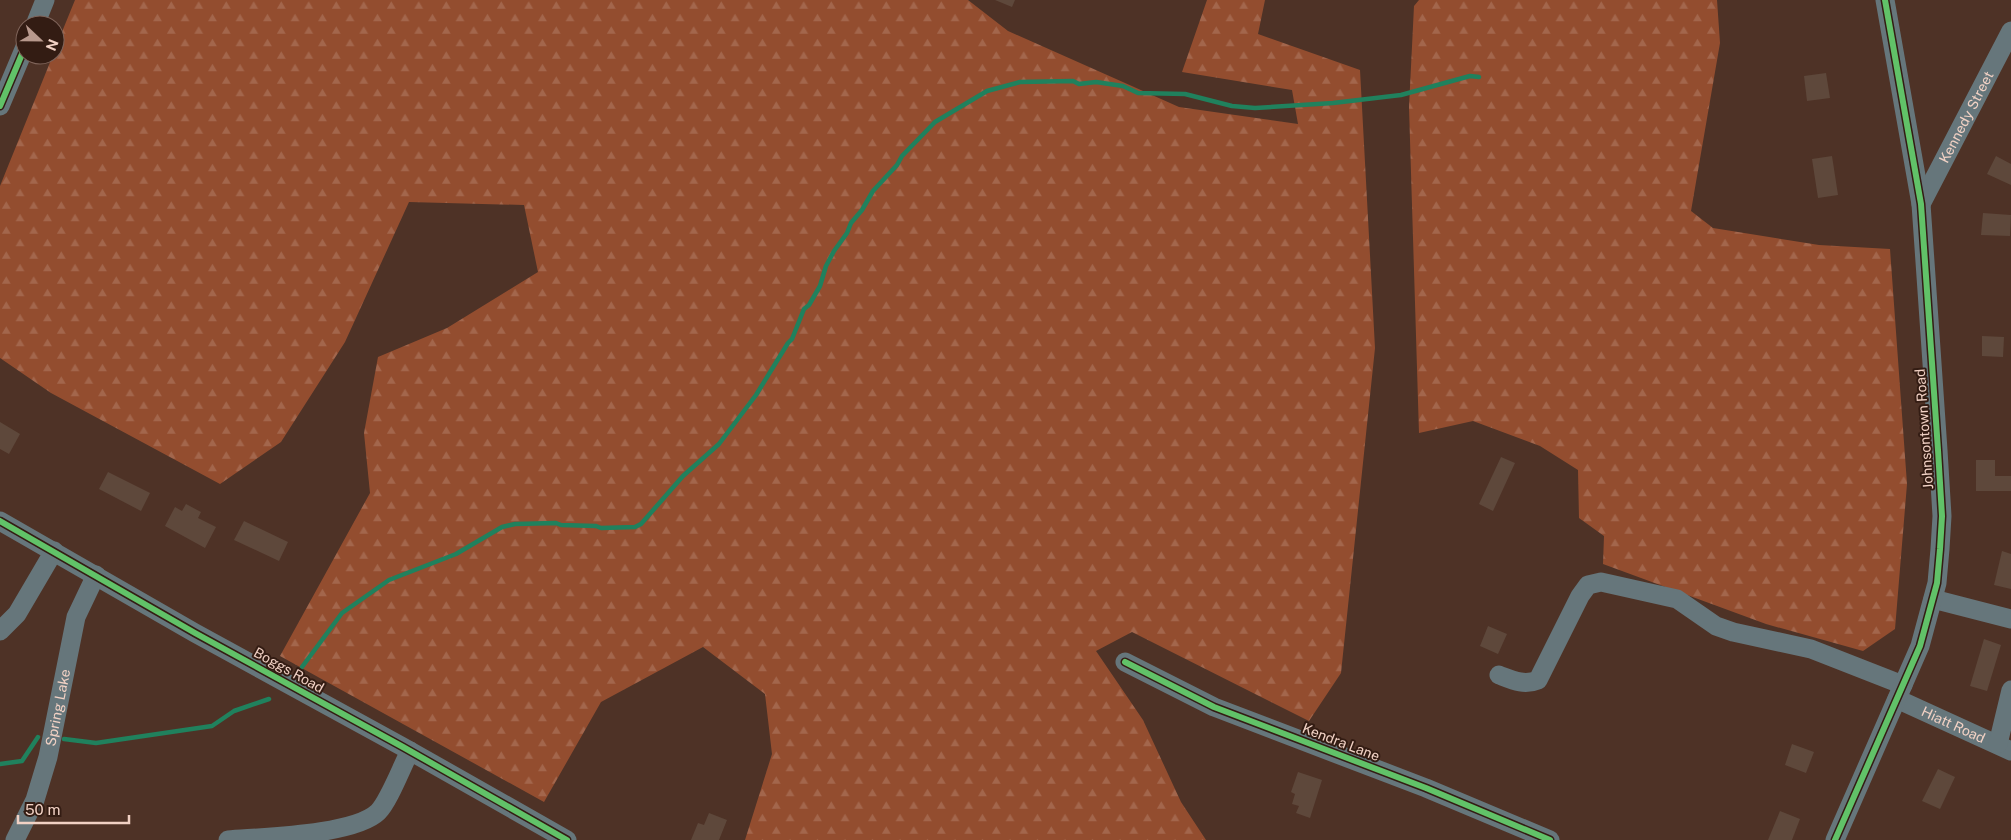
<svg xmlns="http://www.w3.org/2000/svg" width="2011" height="840" font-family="'Public Sans',sans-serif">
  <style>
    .forest { fill: url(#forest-firs) }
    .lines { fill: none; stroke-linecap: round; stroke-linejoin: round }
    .stream { stroke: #20815d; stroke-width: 4.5 }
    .building { fill: #5e483b }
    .minor { stroke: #66767b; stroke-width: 19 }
    .cycleway-casing { stroke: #331c13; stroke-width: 9 }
    .cycleway { stroke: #61c268; stroke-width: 6 }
    .labels { text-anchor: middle; stroke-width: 4; stroke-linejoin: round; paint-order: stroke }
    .street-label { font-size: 14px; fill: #f1d1c4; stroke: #331c13 }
  </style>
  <defs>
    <pattern id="forest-firs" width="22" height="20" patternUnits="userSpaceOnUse" patternTransform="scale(1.25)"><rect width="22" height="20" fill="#934d2f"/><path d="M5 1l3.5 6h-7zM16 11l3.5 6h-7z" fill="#a3664c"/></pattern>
  </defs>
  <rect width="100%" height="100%" fill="#4e3226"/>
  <g class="forest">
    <path d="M 75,0 L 968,0 L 1008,31 L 1179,107 L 1298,124 L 1292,90 L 1182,72 L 1207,0 L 1265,0 L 1258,34 L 1360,70 L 1375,348 L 1341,673 L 1309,721 L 1132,632 L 1096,651 L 1143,720 L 1181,802 L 1206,840 L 745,840 L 772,754 L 765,694 L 703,647 L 601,702 L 544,802 L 280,656 L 370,493 L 364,433 L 378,357 L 447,328 L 538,272 L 524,205 L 409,202 L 345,342 L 281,442 L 220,484 L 51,393 L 0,358 L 0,186 L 53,55 L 55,55 L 55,49 Z"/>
    <path d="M 1419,0 L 1717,0 L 1720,43 L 1691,211 L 1713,228 L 1819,245 L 1890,249 L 1907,484 L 1895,629 L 1863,651 L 1766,624 L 1603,564 L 1604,536 L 1579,518 L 1578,470 L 1540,446 L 1473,421 L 1419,433 L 1409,107 L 1414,6 Z"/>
  </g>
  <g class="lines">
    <g class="stream">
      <path d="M 302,667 L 342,613 L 389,580 L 456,554 L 502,527 L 515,524 L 556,523 L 561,525 L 596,526 L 601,528 L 635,527 L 641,524 L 683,476 L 719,444 L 756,395 L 788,343 L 792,339 L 804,309 L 809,305 L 820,286 L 826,266 L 834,251 L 847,233 L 851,223 L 862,210 L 873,191 L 897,165 L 902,156 L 935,122 L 987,91 L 1020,82 L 1073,81 L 1079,84 L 1096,82 L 1123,86 L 1138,93 L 1185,94 L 1232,106 L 1255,108 L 1333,103 L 1401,95 L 1470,76 L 1479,77"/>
      <path d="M 64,739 L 96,743 L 212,726 L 234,711 L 269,699"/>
      <path d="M 0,764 L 22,761 L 38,737"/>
    </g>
  </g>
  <g class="building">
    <path d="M 995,0 L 1015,0 L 1012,7 Z"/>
    <path d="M 1826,73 L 1830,98 L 1807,101 L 1804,76 Z"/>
    <path d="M 1832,156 L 1838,195 L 1818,198 L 1812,159 Z"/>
    <path d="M 1996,156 L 2011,164 L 2011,185 L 1987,174 Z"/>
    <path d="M 1983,213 L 2011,215 L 2010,236 L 1981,235 Z"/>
    <path d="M 1982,336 L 2004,337 L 2003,357 L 1982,356 Z"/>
    <path d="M 0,422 L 20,434 L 9,454 L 0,449 Z"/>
    <path d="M 1501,457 L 1515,463 L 1493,511 L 1479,504 Z"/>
    <path d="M 1976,460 L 1995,460 L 1995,476 L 2011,476 L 2011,491 L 1976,491 Z"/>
    <path d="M 108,472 L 150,493 L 141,511 L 99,489 Z"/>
    <path d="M 186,504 L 201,512 L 198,518 L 216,527 L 205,548 L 165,526 L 175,507 L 182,511 Z"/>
    <path d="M 244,521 L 288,542 L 279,561 L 234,540 Z"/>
    <path d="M 2002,551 L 2011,554 L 2011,589 L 1994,585 Z"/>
    <path d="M 1488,626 L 1507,634 L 1498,654 L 1480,646 Z"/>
    <path d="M 1984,639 L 2001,645 L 1987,691 L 1970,686 Z"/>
    <path d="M 1792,744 L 1814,752 L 1806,773 L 1785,765 Z"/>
    <path d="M 1938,769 L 1955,777 L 1940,809 L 1922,801 Z"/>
    <path d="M 1298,772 L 1322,780 L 1310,818 L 1296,813 L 1299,806 L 1292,804 L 1295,794 L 1291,792 Z"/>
    <path d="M 1780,811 L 1800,819 L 1792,840 L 1768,840 Z"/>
    <path d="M 709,813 L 727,820 L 719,840 L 691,840 L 698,823 L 704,825 Z"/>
  </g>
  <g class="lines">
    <g class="minor">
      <path d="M 35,25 L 45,0"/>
      <path d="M 0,106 L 25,47"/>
      <path id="s1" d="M 1921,204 L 2011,31"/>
      <path d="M 0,521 L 195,633 L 403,747 L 567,840"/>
      <path d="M 1933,599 L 2011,619"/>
      <path d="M 0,631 L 17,614 L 54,551"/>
      <path d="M 1125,662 L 1214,707 L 1426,788 L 1550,840"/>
      <path d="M 1499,675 C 1512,680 1524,686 1538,680 L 1580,596 L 1588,585 L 1601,582 L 1677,599 L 1716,626 L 1733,632 L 1811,649 L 1903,685"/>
      <path id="s2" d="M 1897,699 L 2011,751"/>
      <path d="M 1998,744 L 2011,690"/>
      <path id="s3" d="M 15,840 L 35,800 L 48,757 L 76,617 L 96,575"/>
      <path d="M 228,840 C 263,837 354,835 378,812 C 389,801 402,766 410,751"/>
      <path d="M 1835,840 L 1920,646 L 1937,583 L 1940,549 L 1942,516 L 1938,450 L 1921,204 L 1885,0"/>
    </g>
    <defs>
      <g id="cycleway">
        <path d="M 0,106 L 25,47"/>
        <path d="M 0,521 L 195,633 L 403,747 L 567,840"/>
        <path d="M 1125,662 L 1214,707 L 1426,788 L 1550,840"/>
        <path d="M 1835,840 L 1920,646 L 1937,583 L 1940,549 L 1942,516 L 1938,450 L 1921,204 L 1885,0"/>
      </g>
    </defs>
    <use href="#cycleway" class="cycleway-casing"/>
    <use href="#cycleway" class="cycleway"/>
  </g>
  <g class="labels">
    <g class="street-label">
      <text dy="5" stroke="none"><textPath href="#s1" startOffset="98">Kennedy Street</textPath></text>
      <text transform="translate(1924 429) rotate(-94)" y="5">Johnsontown Road</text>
      <text transform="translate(289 670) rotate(29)" y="5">Boggs Road</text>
      <text dy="5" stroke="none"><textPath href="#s3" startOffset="140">Spring Lake</textPath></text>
      <text dy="5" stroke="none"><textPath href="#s2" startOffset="62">Hiatt Road</textPath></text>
      <text transform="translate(1341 742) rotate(21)" y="5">Kendra Lane</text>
    </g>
  </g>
  <g transform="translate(40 40) rotate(112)"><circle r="24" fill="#331c13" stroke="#7f645a"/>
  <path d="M0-4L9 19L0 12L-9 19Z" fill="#b8998d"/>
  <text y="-8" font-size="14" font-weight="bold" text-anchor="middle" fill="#f1d1c4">N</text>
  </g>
  <path d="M18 815v8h111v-8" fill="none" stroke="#f1d1c4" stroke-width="2.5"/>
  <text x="25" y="815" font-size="15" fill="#f1d1c4" stroke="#331c13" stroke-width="4" paint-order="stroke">50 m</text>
</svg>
